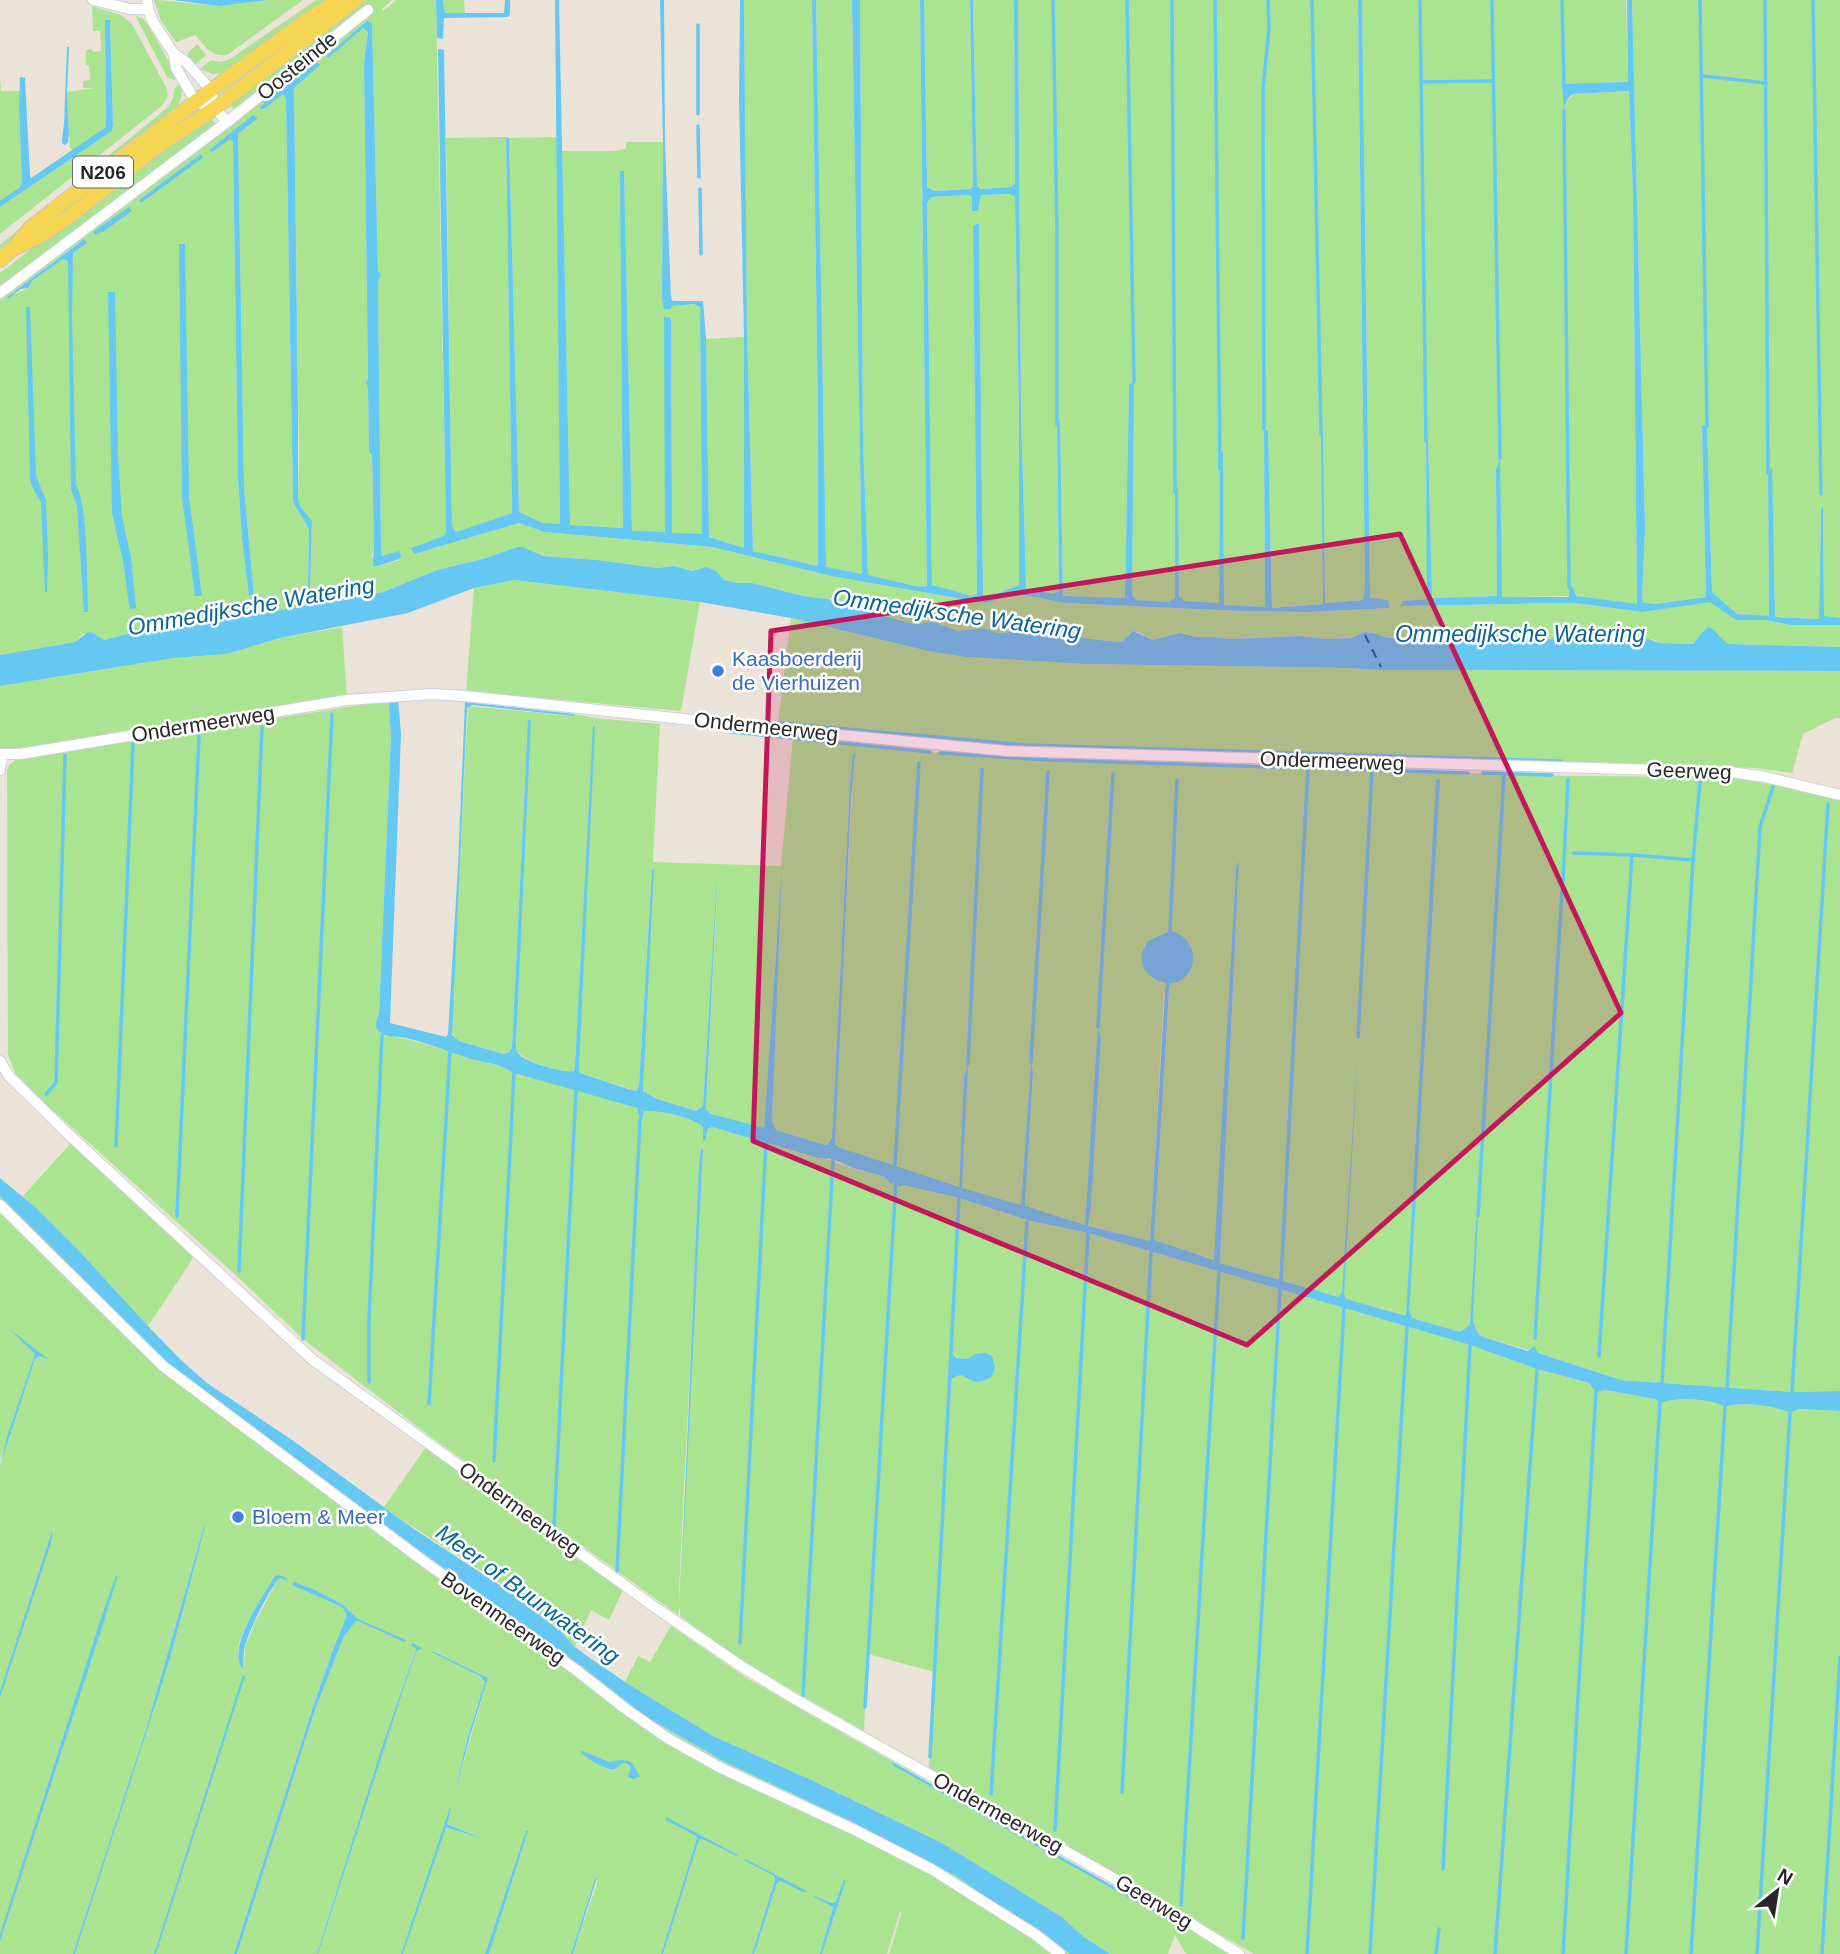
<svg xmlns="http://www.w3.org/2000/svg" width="1840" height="1954" font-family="Arial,sans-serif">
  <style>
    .green { fill: #aae491; fill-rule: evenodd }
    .water { fill: #65c8f2; fill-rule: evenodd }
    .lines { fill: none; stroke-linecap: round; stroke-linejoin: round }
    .stream { stroke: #65c8f2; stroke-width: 3.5 }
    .ferry { stroke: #08639a; stroke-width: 2; stroke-dasharray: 9 7; stroke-linecap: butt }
    .minor-casing { stroke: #cdd0e1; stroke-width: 12 }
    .major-casing { stroke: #c7c7c7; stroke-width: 16 }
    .minor { stroke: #fff; stroke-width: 10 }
    .major { stroke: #f5d552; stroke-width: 14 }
    .marked { fill: #c2185b; fill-opacity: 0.2; stroke: #c2185b; stroke-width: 5; stroke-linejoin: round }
    .shop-dot { fill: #3f7fe0; stroke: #fff; stroke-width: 2.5 }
    .labels { text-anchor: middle; stroke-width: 5; stroke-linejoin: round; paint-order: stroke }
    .shield { fill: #fff; stroke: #686868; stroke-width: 2 }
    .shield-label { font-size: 19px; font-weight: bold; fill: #272727 }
    .street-label { font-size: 21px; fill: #272727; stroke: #fff }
    .shop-label { font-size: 21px; fill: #366cbe; stroke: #fff; text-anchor: start }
    .water-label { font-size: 23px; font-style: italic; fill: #08639a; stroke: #fff }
  </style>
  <rect width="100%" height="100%" fill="#ebe3d7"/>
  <g class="green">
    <path d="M 154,0 L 159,0 L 161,3 L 160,0 L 219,6 L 269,0 L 303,0 L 227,55 C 211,57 205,46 195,35 L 176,42 L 161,21 Z"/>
    <path d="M 316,0 L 331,0 L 223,73 L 213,74 L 200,69 L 211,60 L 221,62 L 230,59 Z"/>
    <path d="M 366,0 L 392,0 L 382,9 L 383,11 L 396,0 L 436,0 L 446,532 L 445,536 L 412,548 L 414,554 L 519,523 L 544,532 L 712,547 L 831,576 L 985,603 L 1019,594 L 1065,603 L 1239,611 L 1310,612 L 1388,608 L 1388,600 L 1370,599 L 1362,0 L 1626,0 L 1628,82 L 1562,85 L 1565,109 L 1566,101 L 1574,94 L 1629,91 L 1633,194 L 1637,605 L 1576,596 L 1502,597 L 1499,461 L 1496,469 L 1497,596 L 1432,598 L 1428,438 L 1426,441 L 1428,599 L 1403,601 L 1401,606 L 1575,603 L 1642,612 L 1710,601 L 1736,620 L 1766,620 L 1790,625 L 1840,625 L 1840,647 L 1729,644 L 1723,641 L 1713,629 L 1703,630 L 1699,638 L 1693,644 L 1659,643 L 1651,639 L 1637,637 L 1625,643 L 1587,639 L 1577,630 L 1559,639 L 1521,640 L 1514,637 L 1508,631 L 1497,630 L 1486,637 L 1465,634 L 1449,639 L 1440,633 L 1426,632 L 1409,638 L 1388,638 L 1373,633 L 1365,632 L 1351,638 L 1326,639 L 1300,636 L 1230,639 L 1213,637 L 1197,637 L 1184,633 L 1153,640 L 1138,632 L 1130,633 L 1123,641 L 1119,642 L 1082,638 L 1062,629 C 1046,636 1040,638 1029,622 L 1016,624 L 1010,632 L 998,633 L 984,628 L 958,631 L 934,622 L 914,624 L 884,616 L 864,606 L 847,607 L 828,599 L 803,596 L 752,583 L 737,583 L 724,580 L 716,572 L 692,571 L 674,566 L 657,568 L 597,560 L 543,556 L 523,547 L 517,547 L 486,558 L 437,570 L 383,592 L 163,631 L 138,631 L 104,640 L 93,633 L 83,634 L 75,642 L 0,655 L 0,297 L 242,108 L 235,109 L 228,105 L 232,99 ZM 372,23 L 378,271 L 381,274 L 378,283 L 381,550 L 382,556 L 399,552 L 400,560 L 376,567 L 372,556 L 374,547 L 372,455 L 369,452 L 368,388 L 366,382 L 368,379 L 364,62 L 368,32 L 363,28 ZM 318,62 L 319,65 L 294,88 L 299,455 L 298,499 L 301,507 L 312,521 L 310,588 L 308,587 L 309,530 C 305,519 297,512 293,501 L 286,99 L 284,94 ZM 257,118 L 238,134 L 244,487 L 254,595 L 249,596 L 242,538 L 238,479 L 233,142 L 230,139 L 209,149 ZM 200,155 L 203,158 L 141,203 L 139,200 ZM 83,239 L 63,259 L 32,281 L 28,288 L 6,298 Z"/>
    <path d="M 443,0 L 464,0 L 465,13 L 444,13 Z"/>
    <path d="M 744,0 L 812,0 L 818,411 L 818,566 L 753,551 L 747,334 Z"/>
    <path d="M 816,0 L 852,0 L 862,574 L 826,568 Z"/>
    <path d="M 860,0 L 920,0 L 927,586 L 920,587 L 868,576 L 863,440 Z"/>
    <path d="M 924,0 L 970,0 L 973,186 L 970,189 L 934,191 L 927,188 Z"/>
    <path d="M 973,0 L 1014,0 L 1015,183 L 1011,187 L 979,189 L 977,186 Z"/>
    <path d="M 1018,0 L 1358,0 L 1365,586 L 1363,600 L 1325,603 L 1322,432 L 1323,604 L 1272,608 L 1268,431 L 1264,430 L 1265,607 L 1224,606 L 1223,452 L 1220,456 L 1219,603 L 1185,601 L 1179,596 L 1177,489 L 1175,493 L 1175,598 L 1168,602 L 1135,600 L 1132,595 L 1133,383 L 1129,386 L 1125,599 L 1063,596 L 1060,421 L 1057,425 L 1059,591 L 1053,595 L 1026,588 L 1021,408 Z"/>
    <path d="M 1632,0 L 1840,0 L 1840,618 L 1824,617 L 1823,507 L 1821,511 L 1819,619 L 1775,617 L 1771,468 L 1768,473 L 1769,617 L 1737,614 L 1712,592 L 1707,426 L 1702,426 L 1706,597 L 1655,604 L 1642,602 L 1645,528 Z"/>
    <path d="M 92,6 L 121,15 L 132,24 L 165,85 C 170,95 167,101 159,108 L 0,234 L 0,207 L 112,131 L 113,125 L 110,20 L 105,20 L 106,127 L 73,150 L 70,148 L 67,92 L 95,88 L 83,88 L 83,81 L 90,80 L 89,65 L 86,65 L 86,50 L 92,49 L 93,52 L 101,51 L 100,31 L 93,31 Z"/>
    <path d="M 135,15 L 143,19 L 148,25 L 178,77 L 174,80 L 167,77 Z"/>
    <path d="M 197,44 L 206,55 L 195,65 L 188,57 L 188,53 Z"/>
    <path d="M 0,79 L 1,91 L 20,91 L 19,107 L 22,182 L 21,187 L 0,201 Z"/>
    <path d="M 181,82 C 184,96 180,103 173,115 L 69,191 L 0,249 L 0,245 L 168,107 L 173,98 L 174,89 Z"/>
    <path d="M 208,116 L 217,125 L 0,290 L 0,273 L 163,148 Z"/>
    <path d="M 506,137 L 512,513 L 456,532 L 452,526 L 446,138 Z"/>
    <path d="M 557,137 L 560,524 L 542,524 L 519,512 L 509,138 Z"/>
    <path d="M 626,142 L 663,142 L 662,298 L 672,306 L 695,304 L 700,307 L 702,535 L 672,534 L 671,319 L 665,317 L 665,533 L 632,531 L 624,172 L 621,171 L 623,528 L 570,525 L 562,151 L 614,151 L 626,149 Z"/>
    <path d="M 1011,194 L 1015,197 L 1019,413 L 1019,586 L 986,598 L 983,593 L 979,224 L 973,226 L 977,594 L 972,596 L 932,586 L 927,203 L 930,197 L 969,195 L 972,197 L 972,211 L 978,210 L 981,195 Z"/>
    <path d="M 744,337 L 744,548 L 709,537 L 706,339 Z"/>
    <path d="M 514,580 L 700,602 L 681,711 L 466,691 L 474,588 Z"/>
    <path d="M 791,618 L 928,651 L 965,657 L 1084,664 L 1347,668 L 1380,670 L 1840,671 L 1840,718 L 1835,718 L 1803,734 L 1792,773 L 1755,768 L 1025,745 L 778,723 Z"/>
    <path d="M 342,627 L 347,697 L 21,751 L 4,750 L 0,748 L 0,686 L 174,658 L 227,654 L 280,638 Z"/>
    <path d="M 392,700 L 389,707 L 391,736 L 379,1013 L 376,1024 L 382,1035 C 412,1038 440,1049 469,1058 C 485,1063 502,1065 516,1074 L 518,1073 L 637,1108 L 642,1120 L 644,1111 C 659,1110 692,1117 703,1127 L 704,1140 L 708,1129 L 712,1127 L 818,1158 C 832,1159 842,1165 855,1169 C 871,1174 889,1176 903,1185 L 959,1198 L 1027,1220 L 1088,1233 L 1470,1345 L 1537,1369 L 1589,1383 L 1596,1391 L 1605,1390 L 1655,1399 L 1660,1403 C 1675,1397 1711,1398 1725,1407 C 1739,1401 1776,1406 1790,1413 L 1799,1409 L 1840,1411 L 1840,1954 L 1254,1954 L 1068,1848 L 1069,1845 L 1055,1837 L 1054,1840 L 929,1768 L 934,1672 L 868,1654 L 864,1731 L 738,1659 L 680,1616 L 680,1606 L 678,1615 L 427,1434 L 303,1339 L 239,1278 L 48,1106 L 15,1073 L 8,1054 L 7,771 L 9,765 L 17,759 ZM 701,1149 L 703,1150 L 679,1602 L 679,1590 ZM 976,1354 L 992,1356 L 992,1377 C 970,1387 976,1376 959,1375 L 953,1356 L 967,1360 Z"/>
    <path d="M 468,706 L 573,716 L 574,714 L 595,718 L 660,724 L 653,862 L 781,866 L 793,737 L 940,753 L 1049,760 L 1567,776 L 1746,777 L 1840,798 L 1840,1391 L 1792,1392 L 1621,1380 L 1538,1353 L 1479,1336 L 1470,1325 L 1460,1332 L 1220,1263 L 1239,864 L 1236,870 L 1215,1260 L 1154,1241 L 1169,992 L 1164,992 L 1150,1242 L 1088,1226 L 1091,1208 L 1101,1038 L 1099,1032 L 1085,1226 L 1025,1207 L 1033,1072 L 1031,1065 L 1021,1206 L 962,1189 L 967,1067 L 964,1076 L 959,1188 L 837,1147 L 834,1141 L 854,753 L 850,782 L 832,1138 L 828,1144 L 825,1145 L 776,1130 L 772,1120 L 778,924 L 764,1129 L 711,1114 L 706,1109 L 718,876 L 703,1106 L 696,1112 L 657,1099 L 643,1091 L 653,869 L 652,870 L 639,1085 L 636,1091 L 580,1073 L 579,1069 L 594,726 L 575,1066 L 574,1071 C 560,1073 525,1062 516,1050 L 528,720 L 512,1047 L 509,1054 L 505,1054 L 459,1041 L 454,1038 L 451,1029 Z"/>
    <path d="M 71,1143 L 193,1256 L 192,1260 L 148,1326 L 81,1253 L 23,1196 Z"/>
    <path d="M 0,1196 L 164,1360 L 235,1416 L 431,1559 L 580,1665 L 645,1716 L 723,1761 L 848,1820 L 956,1876 L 990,1900 L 1037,1928 L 1070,1954 L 889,1954 L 902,1911 L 900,1912 L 887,1954 L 822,1954 L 846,1880 L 844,1880 L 835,1903 L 831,1903 L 814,1897 L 833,1907 L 820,1954 L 754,1954 L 777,1883 L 781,1880 L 805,1893 L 745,1861 L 774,1876 L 775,1880 L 752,1954 L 663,1954 L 699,1840 L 702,1839 L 737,1856 L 738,1855 L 666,1818 L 665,1820 L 694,1835 L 697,1838 L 661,1954 L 573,1954 L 598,1880 L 595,1879 L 571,1954 L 489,1954 L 528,1831 L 526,1831 L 485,1954 L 403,1954 L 444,1829 L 447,1826 L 484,1839 L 446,1823 L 451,1808 L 450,1807 L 401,1954 L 318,1954 L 405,1684 L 416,1652 L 421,1649 L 416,1647 L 317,1954 L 237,1954 L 314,1713 L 344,1636 L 355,1621 L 358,1621 L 405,1640 L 358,1619 L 342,1604 L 313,1589 L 294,1583 L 293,1585 L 342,1607 L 347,1615 L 334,1647 L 314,1704 L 234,1954 L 156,1954 L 245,1675 L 154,1954 L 75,1954 L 170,1659 L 205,1527 L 204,1526 L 146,1729 L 73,1954 L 0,1954 L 0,1940 L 100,1634 L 116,1576 L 0,1934 L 0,1698 L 54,1528 L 53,1528 L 0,1691 L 0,1466 L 35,1359 L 39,1356 L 47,1359 L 9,1329 L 35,1354 L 0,1461 ZM 274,1577 L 286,1579 L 280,1578 L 277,1581 L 255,1622 L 245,1647 L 244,1667 C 241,1662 238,1657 238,1651 C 239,1631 263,1595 274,1577 ZM 434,1651 L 488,1678 L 453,1798 L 467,1740 L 485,1682 L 480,1676 L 433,1653 ZM 583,1751 C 591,1754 598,1758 606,1761 C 625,1767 625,1750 639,1777 L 634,1778 L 631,1767 L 625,1763 C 619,1763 616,1769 609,1769 Z"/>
    <path d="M 426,1447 L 623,1590 L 609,1620 L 591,1610 L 575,1647 C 522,1589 447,1552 384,1507 Z"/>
    <path d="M 671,1626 L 745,1677 L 1174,1923 L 1183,1922 L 1235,1954 L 1186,1954 L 1175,1935 L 1168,1954 L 1110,1954 L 1084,1937 L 1062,1917 L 942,1843 L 807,1778 L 713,1736 L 625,1682 L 638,1656 L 650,1662 Z"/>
  </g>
  <g class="water">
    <path d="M 173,0 L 269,0 L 219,6 Z"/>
    <path d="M 436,0 L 443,0 L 445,13 L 504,13 L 505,0 L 510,0 L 510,15 L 507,17 L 444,18 L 443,39 L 437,38 Z"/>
    <path d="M 555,0 L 559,0 L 570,525 L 623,528 L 620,171 L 624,171 L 632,531 L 665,532 L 664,317 L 671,318 L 672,533 L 702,534 L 700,307 L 694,304 L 672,306 L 670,309 L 664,309 L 662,298 L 663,142 L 660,0 L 664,0 L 665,142 L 671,299 L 673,301 L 703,301 L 706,339 L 709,537 L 744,548 L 744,336 L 739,98 L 740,0 L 744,0 L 747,334 L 753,551 L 818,566 L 818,411 L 812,0 L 816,0 L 826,567 L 862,574 L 852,0 L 860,0 L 863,440 L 868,575 L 920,587 L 927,586 L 920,0 L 924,0 L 927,187 L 934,191 L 970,189 L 973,186 L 970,0 L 973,0 L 977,185 L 980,189 L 1011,187 L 1015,183 L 1014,0 L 1018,0 L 1021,408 L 1026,588 L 1053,594 L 1059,591 L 1057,425 L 1060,419 L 1063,596 L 1125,598 L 1129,385 L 1134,382 L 1132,595 L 1136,600 L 1168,602 L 1175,598 L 1175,493 L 1178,487 L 1179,596 L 1185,601 L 1219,603 L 1220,456 L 1223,451 L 1224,605 L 1265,607 L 1264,429 L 1268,431 L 1272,608 L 1323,604 L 1321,434 L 1323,430 L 1325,603 L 1363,600 L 1365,586 L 1358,0 L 1362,0 L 1370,598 L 1388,600 L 1389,608 L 1310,612 L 1239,611 L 1065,603 L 1019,594 L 985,603 L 831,576 L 712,547 L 544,532 L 519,523 L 414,554 L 411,548 L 444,536 L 446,532 L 438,49 L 444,50 L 452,526 L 456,532 L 512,513 L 506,137 L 509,138 L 519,512 L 542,523 L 560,524 ZM 1010,194 L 1015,197 L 1019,413 L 1019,585 L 986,598 L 983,593 L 979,223 L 973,226 L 977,594 L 972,596 L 932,585 L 927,203 L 931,197 L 969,195 L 972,197 L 972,211 L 978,211 L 981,195 Z"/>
    <path d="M 1627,0 L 1632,0 L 1645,528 L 1642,602 L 1655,604 L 1706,597 L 1702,425 L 1707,426 L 1712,592 L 1737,614 L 1769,616 L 1768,473 L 1772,467 L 1775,617 L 1819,619 L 1821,511 L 1823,505 L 1824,616 L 1840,618 L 1840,625 L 1790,625 L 1766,620 L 1736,620 L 1710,602 L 1642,612 L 1575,603 L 1400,606 L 1403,601 L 1427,599 L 1426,441 L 1428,437 L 1432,598 L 1497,596 L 1496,469 L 1500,458 L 1502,597 L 1569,597 L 1569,587 L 1572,586 L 1576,596 L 1637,604 L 1633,194 L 1629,91 L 1574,94 C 1566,97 1565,105 1564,113 L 1562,84 L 1628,82 Z"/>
    <path d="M 105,20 L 110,20 L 113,125 L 112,131 L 0,207 L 0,201 L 20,187 L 22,182 L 19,107 L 20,77 L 25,78 L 30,176 L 31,178 L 106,127 Z"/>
    <path d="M 367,21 L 372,23 L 378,271 L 381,274 L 378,283 L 381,550 L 382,556 L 399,551 L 401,555 L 400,559 L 375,567 L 373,565 L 374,547 L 372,455 L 369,452 L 368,389 L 366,382 L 368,379 L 364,62 L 368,32 L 363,28 L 328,58 L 326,56 Z"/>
    <path d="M 67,47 L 69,47 L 67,92 L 69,134 L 68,142 L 65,145 L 62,143 L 62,140 L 64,123 Z"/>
    <path d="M 317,62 L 320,65 L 294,88 L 298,406 L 298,499 L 301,507 L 312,521 L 310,588 L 308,587 L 309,530 C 305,519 297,512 293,501 L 286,99 L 283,94 L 264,109 L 260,109 L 261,106 Z"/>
    <path d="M 253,115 L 258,118 L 238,134 L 244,487 L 254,595 L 249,596 L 242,538 L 238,479 L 233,142 L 230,139 L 212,152 L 209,150 Z"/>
    <path d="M 201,154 L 203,158 L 141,203 L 139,200 Z"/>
    <path d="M 129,207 L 132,211 L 103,232 L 95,235 L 93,232 Z"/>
    <path d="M 84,239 L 87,243 L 73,253 L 72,318 L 76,485 C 88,504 87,586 88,612 L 84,612 L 77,506 L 71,489 L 68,261 L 63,259 L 32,281 L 28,288 L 21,289 L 9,298 L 6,298 Z"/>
    <path d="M 179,244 L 185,244 L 189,497 L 202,596 L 195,596 L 182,497 Z"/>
    <path d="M 108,292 L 115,292 L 118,455 L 122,516 L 131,558 L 136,608 L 130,609 L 129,605 L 123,561 L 112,513 Z"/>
    <path d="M 26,307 L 30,307 L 36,476 L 46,500 L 48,558 L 47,592 L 45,592 L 41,503 L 31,484 L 30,478 Z"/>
    <path d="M 517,547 L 523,547 L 543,556 L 597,560 L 657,568 L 674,566 L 692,571 L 706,567 L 716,571 L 724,580 L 737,583 L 752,583 L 803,596 L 828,599 L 847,607 L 864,606 L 884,616 L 914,624 L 934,622 L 958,631 L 984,628 L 998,633 L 1010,632 L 1016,624 L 1024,620 C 1043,630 1035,641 1062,629 L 1082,638 L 1118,642 L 1123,641 L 1133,631 L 1153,640 L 1180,633 L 1197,637 L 1213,637 L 1230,639 L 1300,636 L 1326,639 L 1351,638 L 1365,632 L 1373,633 L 1388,638 L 1409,638 L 1432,632 L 1450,639 L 1465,634 L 1486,637 L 1503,629 L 1521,640 L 1559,639 L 1563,633 L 1572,628 L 1577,630 L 1588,639 L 1625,643 L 1637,637 L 1644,637 L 1659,643 L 1693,644 C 1699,638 1701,631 1709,627 C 1717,630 1720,640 1729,644 L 1840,647 L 1840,671 L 1380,670 L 1347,668 L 1084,664 L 965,657 L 928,651 L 791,618 L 700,602 L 514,580 L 474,588 L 408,613 L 280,638 L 227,654 L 174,658 L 0,686 L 0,655 L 75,642 L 88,632 L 93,633 L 104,640 L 139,631 L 163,631 L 383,592 L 437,570 L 486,558 Z"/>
    <path d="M 398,699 L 401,734 L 390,1023 L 446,1037 L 448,1034 L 458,865 L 465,702 L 574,714 L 574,716 L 472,705 L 467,708 L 452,1035 L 459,1041 L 504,1054 L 509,1053 L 512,1047 L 528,720 L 531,720 L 516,1044 C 516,1050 516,1051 520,1055 C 528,1063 563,1073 574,1071 L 575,1066 L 593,726 L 595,727 L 579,1069 L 580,1073 L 628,1089 L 636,1091 L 639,1085 L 652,870 L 654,869 L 643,1091 L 657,1099 L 696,1111 L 703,1106 L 718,866 L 706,1109 L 711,1114 L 764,1128 L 782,867 L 772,1120 L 776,1130 L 825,1145 L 828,1144 L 832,1138 L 850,782 L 853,753 L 855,753 L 851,799 L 835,1144 L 838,1147 L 959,1187 L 964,1076 L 968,1064 L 962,1188 L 1021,1205 L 1031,1062 L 1033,1072 L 1025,1206 L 1085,1225 L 1098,1027 L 1101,1038 L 1091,1208 L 1088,1226 L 1150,1241 L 1165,991 L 1167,990 L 1169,991 L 1154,1240 L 1214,1260 L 1236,869 L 1239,861 L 1220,1263 L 1339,1297 L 1342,1292 L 1359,1035 L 1344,1293 L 1346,1299 L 1406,1316 L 1436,780 L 1440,779 L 1410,1300 L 1409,1309 L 1412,1318 L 1460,1332 L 1470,1325 L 1476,1223 L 1478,1216 L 1473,1320 L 1476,1330 L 1480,1336 L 1528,1351 L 1534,1346 L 1538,1353 L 1621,1380 L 1792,1392 L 1840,1391 L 1840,1411 L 1799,1409 L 1790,1413 C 1776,1406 1739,1401 1725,1407 C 1710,1398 1675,1397 1660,1403 L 1655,1399 L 1605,1390 L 1596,1392 L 1589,1383 L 1537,1369 L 1470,1345 L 1088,1233 L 1027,1220 L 959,1198 L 903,1185 L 899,1187 L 896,1181 L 891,1184 L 885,1177 L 853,1168 L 833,1159 L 818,1158 L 712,1127 L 708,1129 L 705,1140 L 703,1140 L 703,1127 C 693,1117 659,1110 644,1111 L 642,1120 L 640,1120 L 637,1108 L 518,1074 L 514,1074 C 502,1063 483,1063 468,1058 C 447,1051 427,1043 406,1038 C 398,1036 386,1038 380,1032 C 373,1027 377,1020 379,1013 L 391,736 L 389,707 L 390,702 Z"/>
    <path d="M 1170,931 C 1193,935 1201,963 1184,978 C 1173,988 1153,982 1145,970 C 1142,966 1142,959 1141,954 L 1148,941 Z"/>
    <path d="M 701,1149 L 703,1150 L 681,1588 L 699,1164 Z"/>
    <path d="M 0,1178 L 35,1207 L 81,1253 L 148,1326 L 181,1360 L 207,1383 L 292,1440 L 414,1529 L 519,1598 L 562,1633 L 575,1647 L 587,1656 L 625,1682 L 713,1736 L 807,1778 L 942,1843 L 1062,1917 L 1084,1937 L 1110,1954 L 1070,1954 L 1037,1928 L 990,1900 L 956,1876 L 848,1820 L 723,1761 L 645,1716 L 580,1665 L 431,1559 L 195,1385 L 164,1360 L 0,1196 Z"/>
    <path d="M 8,1328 L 48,1359 L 39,1356 L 35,1359 L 0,1466 L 7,1437 L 35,1354 Z"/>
    <path d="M 985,1353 L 992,1356 L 995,1366 L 992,1377 C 986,1380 979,1383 973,1381 C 961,1377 964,1371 950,1380 L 951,1354 L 957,1358 L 967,1359 L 976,1354 Z"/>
    <path d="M 204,1526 L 205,1527 L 170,1659 L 75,1954 L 73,1954 L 146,1729 Z"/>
    <path d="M 53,1528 L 51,1543 L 0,1698 L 0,1691 Z"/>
    <path d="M 118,1575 L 100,1634 L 0,1941 L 0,1934 L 102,1615 L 116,1576 Z"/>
    <path d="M 279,1575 L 287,1578 L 286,1580 L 280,1578 C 269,1589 246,1635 244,1651 C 243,1656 244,1662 243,1668 L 241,1667 C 229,1643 262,1598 274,1577 Z"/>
    <path d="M 294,1582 L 313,1589 L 342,1604 L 358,1619 L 406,1640 L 404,1642 L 358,1621 L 355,1622 L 344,1636 L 314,1713 L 237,1954 L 234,1954 L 314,1704 L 334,1647 L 347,1615 L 342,1607 L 292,1585 Z"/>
    <path d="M 412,1643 L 422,1648 L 416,1652 L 405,1684 L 318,1954 L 317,1954 L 383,1744 L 416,1649 L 411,1645 Z"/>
    <path d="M 433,1651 L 488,1678 L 471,1733 L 453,1799 L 467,1740 L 485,1682 L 480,1676 L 433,1653 Z"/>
    <path d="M 243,1675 L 245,1676 L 156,1954 L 154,1954 Z"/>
    <path d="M 583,1751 L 609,1762 L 620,1760 L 628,1761 L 633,1764 L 640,1777 L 633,1779 L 628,1777 L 631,1767 L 625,1763 C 621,1764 618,1767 614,1769 C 607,1771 585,1758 581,1752 Z"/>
    <path d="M 892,1762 L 1172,1919 L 1174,1923 L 894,1766 Z"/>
    <path d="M 450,1807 L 451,1808 L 447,1824 L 484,1839 L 446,1827 L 403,1954 L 401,1954 Z"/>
    <path d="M 666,1817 L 738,1855 L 737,1856 L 702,1839 L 699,1840 L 663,1954 L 661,1954 L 697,1838 L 694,1835 L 665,1820 Z"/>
    <path d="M 526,1831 L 528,1831 L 489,1954 L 485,1954 Z"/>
    <path d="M 745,1859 L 807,1891 L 805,1893 L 781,1881 L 777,1883 L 754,1954 L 752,1954 L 775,1880 L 774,1876 L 745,1861 Z"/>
    <path d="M 597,1878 L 573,1954 L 571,1954 L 595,1879 Z"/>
    <path d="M 844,1880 L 846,1880 L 822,1954 L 820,1954 L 833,1907 L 814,1897 L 814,1896 L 831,1903 L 835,1903 Z"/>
  </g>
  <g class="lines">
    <g class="stream">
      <path d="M 1053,0 L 1057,236 L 1057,425"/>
      <path d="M 1127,0 L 1134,382"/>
      <path d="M 1172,0 L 1175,493"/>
      <path d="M 1215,0 L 1220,469"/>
      <path d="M 1312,0 L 1321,434"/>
      <path d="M 1420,0 L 1426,441"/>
      <path d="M 1492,0 L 1500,458"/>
      <path d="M 1562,0 L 1564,89"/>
      <path d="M 1700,0 L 1707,426"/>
      <path d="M 1765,0 L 1768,473"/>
      <path d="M 1813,0 L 1821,494"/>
      <path d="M 698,25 L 698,114"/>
      <path d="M 1702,76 L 1766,83"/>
      <path d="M 1422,82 L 1493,81"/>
      <path d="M 1564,111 L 1569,587"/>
      <path d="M 698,126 L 699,177"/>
      <path d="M 700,189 L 701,254"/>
      <path d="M 1264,429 L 1263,89 L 1269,28 L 1268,0"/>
      <path d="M 778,723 L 1025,745 L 1561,761"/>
      <path d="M 732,732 L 930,752"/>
      <path d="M 940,753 L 1049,760 L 1468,773"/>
      <path d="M 1483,773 L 1552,775"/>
      <path d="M 1574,853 L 1632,855 L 1693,860"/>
      <path d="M 1563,881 L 1568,779"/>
      <path d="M 1170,931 L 1177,780"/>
      <path d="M 1167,990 L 1168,984"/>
      <path d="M 1098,1027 L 1113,774"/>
      <path d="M 1358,1037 L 1372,770"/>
      <path d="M 1031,1062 L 1048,772"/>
      <path d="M 968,1064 L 982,769"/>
      <path d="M 46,1094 L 56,1083 L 65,755"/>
      <path d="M 116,1146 L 133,744"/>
      <path d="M 895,1165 L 919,763"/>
      <path d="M 177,1216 L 199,735"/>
      <path d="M 1478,1216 L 1504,774"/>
      <path d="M 239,1271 L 262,727"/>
      <path d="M 1281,1280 L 1308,767"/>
      <path d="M 1535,1338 L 1562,890"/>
      <path d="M 303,1339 L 332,714"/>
      <path d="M 1599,1356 L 1632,855"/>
      <path d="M 369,1382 L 369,1321 L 382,1035"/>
      <path d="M 1662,1383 L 1693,860 L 1700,782"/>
      <path d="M 1727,1388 L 1760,827 L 1773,787"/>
      <path d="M 1792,1392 L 1828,804"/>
      <path d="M 429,1404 L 450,1052"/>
      <path d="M 494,1461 L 514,1074"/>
      <path d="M 554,1526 L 576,1090"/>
      <path d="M 617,1571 L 640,1120"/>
      <path d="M 740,1643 L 766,1142"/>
      <path d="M 803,1696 L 833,1159"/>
      <path d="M 865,1707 L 896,1180"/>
      <path d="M 930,1757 L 959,1198"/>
      <path d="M 1122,1792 L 1151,1252"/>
      <path d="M 991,1794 L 1027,1222"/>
      <path d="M 1055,1830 L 1088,1233"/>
      <path d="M 1443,1869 L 1470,1345"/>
      <path d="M 1181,1905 L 1219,1272"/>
      <path d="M 1243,1938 L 1280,1290"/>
      <path d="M 1307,1954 L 1344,1308"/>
      <path d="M 1370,1954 L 1407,1326"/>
      <path d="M 1436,1954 L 1439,1929"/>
      <path d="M 1495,1954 L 1537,1369"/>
      <path d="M 1563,1954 L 1596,1392"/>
      <path d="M 1626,1954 L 1660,1403"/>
      <path d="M 1691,1954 L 1725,1407"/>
      <path d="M 1757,1954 L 1790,1413"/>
      <path d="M 1822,1954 L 1840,1657"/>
    </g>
    <path class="ferry" d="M 1365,635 L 1381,667"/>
    <defs>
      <g id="minor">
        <path d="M 93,0 L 130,9 L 148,9"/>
        <path d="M 147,0 L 148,9 L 153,22 L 174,54 L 176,68 L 196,102 L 215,108"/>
        <path d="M 174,54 L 186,62 L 211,90 L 215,108 L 227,122"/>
        <path d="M 0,293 L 227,122 L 368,10"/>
        <path d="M 0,754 L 20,754 L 347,700 L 431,694 L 465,696 L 788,730 L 1007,751 L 1730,772 L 1765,777 L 1840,795"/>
        <path d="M 0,770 L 2,756"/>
        <path d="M 0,1061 L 9,1076 L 65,1131 L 313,1360 L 656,1608 L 741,1666 L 793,1698 L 1163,1906 L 1239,1954"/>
        <path d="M 0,1205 L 163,1366 L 422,1560 L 576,1670 L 627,1710 L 669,1739 L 721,1768 L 855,1830 L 933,1870 L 1036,1935 L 1060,1954"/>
      </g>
      <g id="major">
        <path d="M 17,247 L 40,236 L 70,216 L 155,148 L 215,108 L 356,0"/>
        <path d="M 0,260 L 15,247 L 30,228 L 62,203 L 211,90 L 310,18 L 339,0"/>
      </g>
    </defs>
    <use href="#minor" class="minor-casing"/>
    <use href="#major" class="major-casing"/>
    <use href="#minor" class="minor"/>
    <use href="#major" class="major"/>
  </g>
  <path class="marked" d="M 1400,534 L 1621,1013 L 1247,1345 L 753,1141 L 771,631 Z"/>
  <g class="shop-dot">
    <circle cx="718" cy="671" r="7"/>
    <circle cx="238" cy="1517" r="7"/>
  </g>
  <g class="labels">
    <rect class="shield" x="73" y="156.5" width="60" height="31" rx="5"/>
    <g class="shield-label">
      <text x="103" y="179">N206</text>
    </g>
    <g class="street-label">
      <text transform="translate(297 66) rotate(-39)" y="7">Oosteinde</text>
      <text transform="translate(203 724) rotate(-9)" y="7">Ondermeerweg</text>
      <text transform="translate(766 727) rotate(6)" y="7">Ondermeerweg</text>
      <text transform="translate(1332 761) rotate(2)" y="7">Ondermeerweg</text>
      <text transform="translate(1689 771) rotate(2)" y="7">Geerweg</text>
      <text transform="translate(520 1509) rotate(36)" y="7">Ondermeerweg</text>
      <text transform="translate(503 1618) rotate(35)" y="7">Bovenmeerweg</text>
      <text transform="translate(998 1813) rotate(29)" y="7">Ondermeerweg</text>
      <text transform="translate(1154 1902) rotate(31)" y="7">Geerweg</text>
    </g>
    <g class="shop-label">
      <text x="732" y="666">Kaasboerderij<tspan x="732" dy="24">de Vierhuizen</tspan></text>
      <text x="252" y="1524">Bloem &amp; Meer</text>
    </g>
    <g class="water-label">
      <text transform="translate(251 606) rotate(-10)" y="8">Ommedijksche Watering</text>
      <text transform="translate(957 614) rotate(8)" y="8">Ommedijksche Watering</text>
      <text x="1520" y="642">Ommedijksche Watering</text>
      <text transform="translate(528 1594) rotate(36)" y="8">Meer of Buurwatering</text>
    </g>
  </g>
  <g transform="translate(1777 1891) rotate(30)" stroke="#ffffff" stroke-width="5" paint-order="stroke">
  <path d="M0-5L12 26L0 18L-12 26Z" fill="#272727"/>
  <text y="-10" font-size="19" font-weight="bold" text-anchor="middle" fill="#272727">N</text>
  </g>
</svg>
